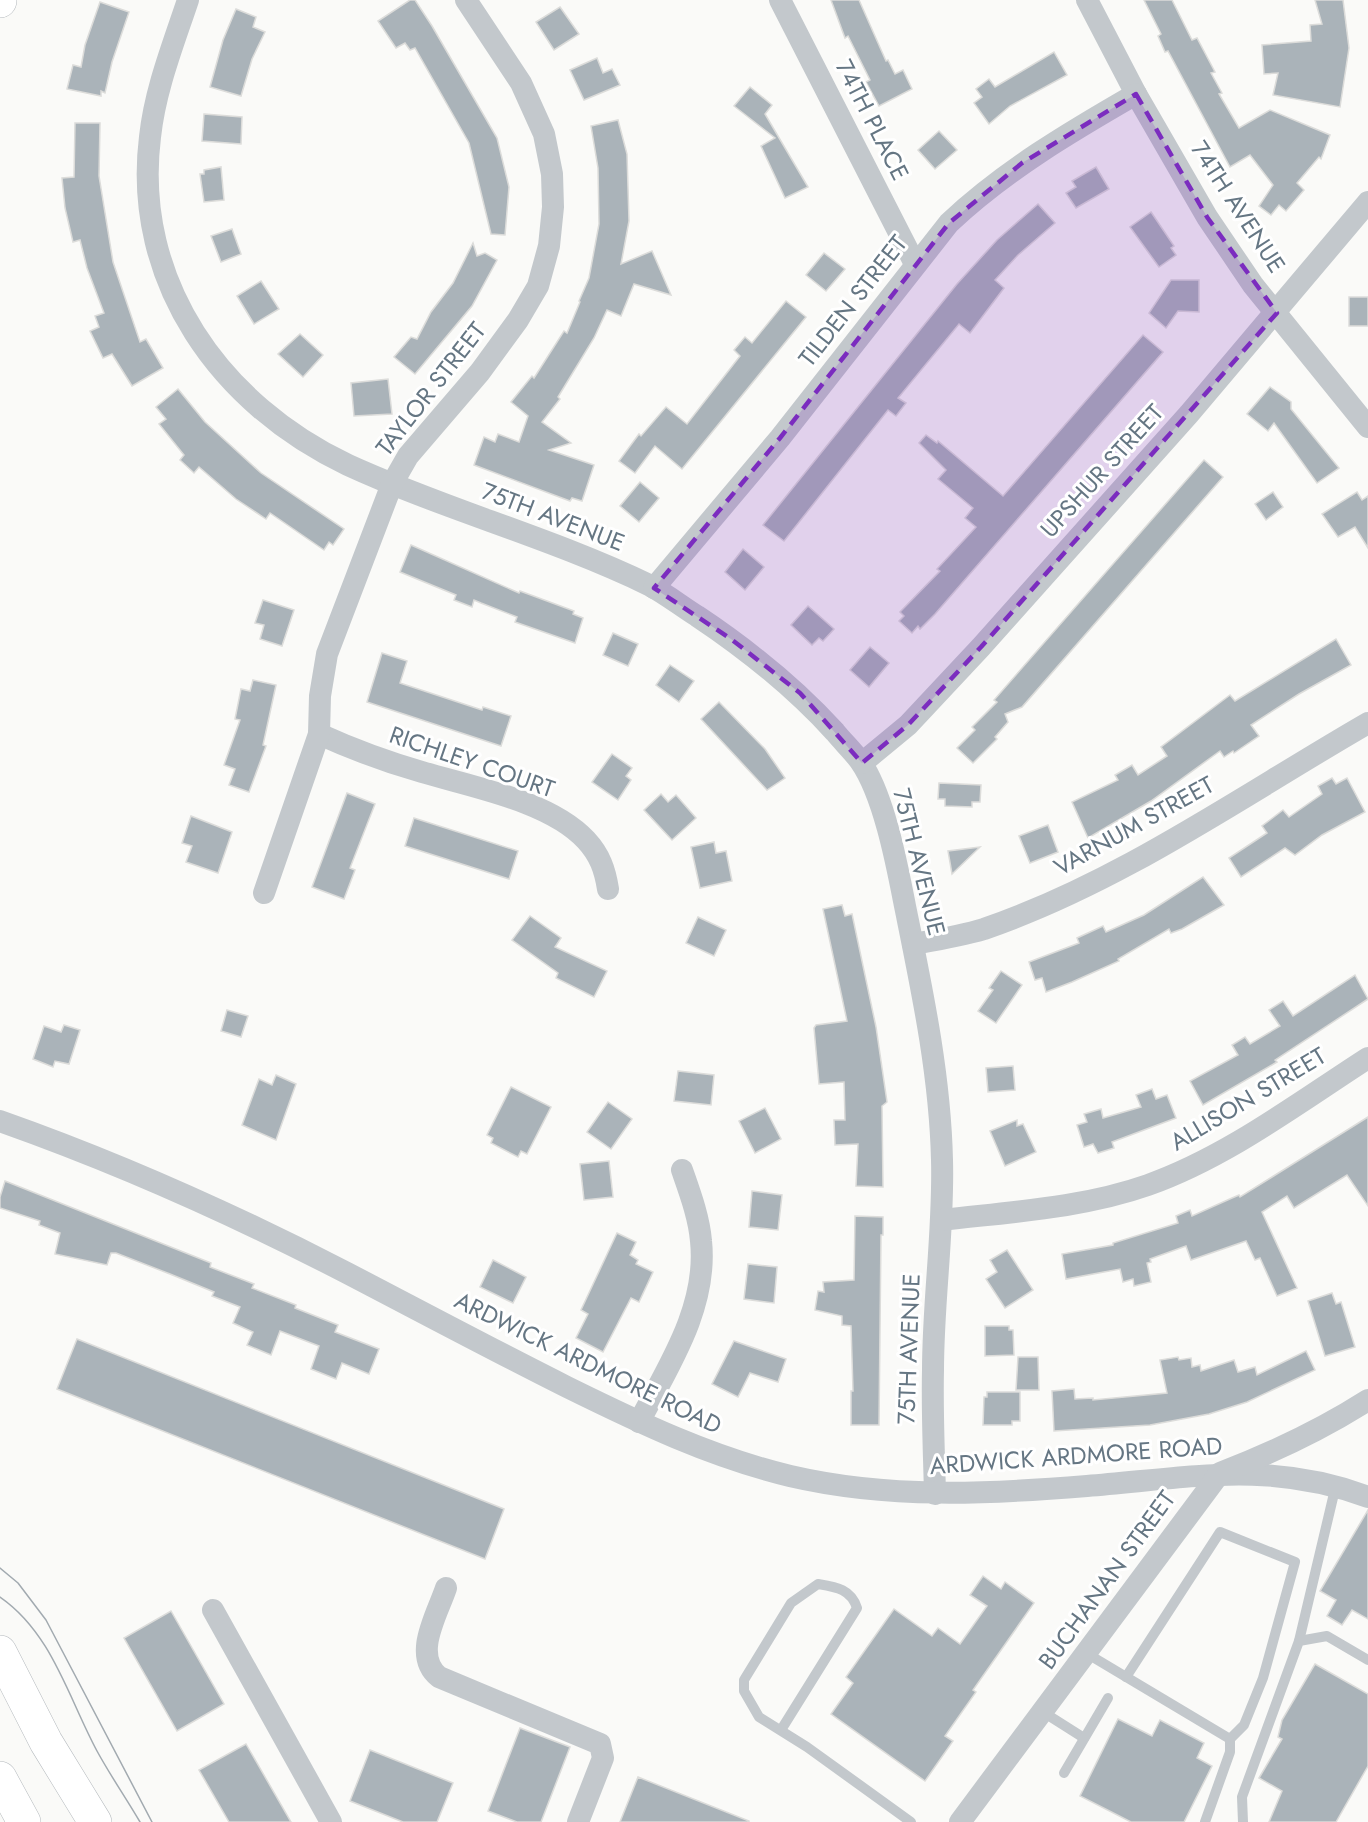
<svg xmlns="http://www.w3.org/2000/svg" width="1368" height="1822" font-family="Jost,sans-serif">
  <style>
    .building { fill: #aab3b9; stroke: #dcdcda; stroke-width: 1.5 }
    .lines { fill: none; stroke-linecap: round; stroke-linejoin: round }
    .primary-casing { stroke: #b5babe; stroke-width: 34 }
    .highway-casing { stroke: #b4b9bd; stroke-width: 34 }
    .lane { stroke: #c3c8cc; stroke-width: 10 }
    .street { stroke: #c3c8cc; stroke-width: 22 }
    .primary { stroke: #fff; stroke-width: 33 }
    .highway { stroke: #fff; stroke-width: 33 }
    .tram { stroke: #a2aab0; stroke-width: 1.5 }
    .marked { fill: #7b2cbf; fill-opacity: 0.2; stroke: #7b2cbf; stroke-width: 4.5; stroke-dasharray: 12 8; stroke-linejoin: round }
    .labels { text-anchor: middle; stroke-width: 6; stroke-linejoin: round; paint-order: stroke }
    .street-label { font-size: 24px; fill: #657683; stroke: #fff }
  </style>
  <rect width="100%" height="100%" fill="#fafaf8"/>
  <g class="building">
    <path d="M 410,0 L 415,0 L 432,26 L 497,138 L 509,187 L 505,235 L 491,234 L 469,143 L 415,48 L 410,50 L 405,43 L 396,48 L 378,21 Z"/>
    <path d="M 831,0 L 859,0 L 886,61 L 888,60 L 895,74 L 903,70 L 912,89 L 879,106 L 866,82 L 870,80 L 848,36 L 845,38 Z"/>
    <path d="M 1144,0 L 1172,0 L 1192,40 L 1197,38 L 1215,72 L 1211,73 L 1222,93 L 1219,94 L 1239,128 L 1270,110 L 1330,135 L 1321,159 L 1319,157 L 1297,183 L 1304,190 L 1286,211 L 1279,205 L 1271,215 L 1259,206 L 1273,185 L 1250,155 L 1230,167 L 1168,51 L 1165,52 L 1158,36 L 1161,34 Z"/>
    <path d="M 1315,0 L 1343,0 L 1349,48 L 1340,107 L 1273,95 L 1278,73 L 1264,74 L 1262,45 L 1311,41 L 1310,25 L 1322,24 Z"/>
    <path d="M 100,2 L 129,12 L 112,62 L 105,93 L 101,91 L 101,96 L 67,89 L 73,65 L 81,67 L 85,45 Z"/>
    <path d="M 560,7 L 579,34 L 554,50 L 536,22 Z"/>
    <path d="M 236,9 L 256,17 L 253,27 L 265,32 L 252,59 L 241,96 L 210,87 L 223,40 Z"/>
    <path d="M 1054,52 L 1067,75 L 1010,106 L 989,124 L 974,103 L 982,97 L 976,89 L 989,79 L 995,87 Z"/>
    <path d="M 597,58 L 603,73 L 612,69 L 620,85 L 584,100 L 570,70 Z"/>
    <path d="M 750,87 L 772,105 L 765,114 L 808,187 L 785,198 L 761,146 L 775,138 L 734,106 Z"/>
    <path d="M 204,114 L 242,117 L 241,144 L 202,141 Z"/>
    <path d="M 618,120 L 627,154 L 629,221 L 621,264 L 652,251 L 671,295 L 634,284 L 621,316 L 607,310 L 594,338 L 558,397 L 560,399 L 542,422 L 571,443 L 549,450 L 594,465 L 582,501 L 572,498 L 570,501 L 474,465 L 484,437 L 495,442 L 498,434 L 519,442 L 528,416 L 511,402 L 532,376 L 534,378 L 564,331 L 567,333 L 580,302 L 579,301 L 589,278 L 599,224 L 598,168 L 591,126 Z"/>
    <path d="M 75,123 L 100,123 L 99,176 L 113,262 L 140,342 L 146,339 L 163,368 L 132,386 L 112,354 L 103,358 L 90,331 L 99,327 L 95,316 L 104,313 L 87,268 L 80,240 L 73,242 L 65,208 L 62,178 L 74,177 Z"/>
    <path d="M 939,131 L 957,150 L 935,169 L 918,150 Z"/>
    <path d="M 221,167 L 224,200 L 204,202 L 200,174 L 204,174 L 204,170 Z"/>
    <path d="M 1096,167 L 1109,189 L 1076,208 L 1066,193 L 1076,187 L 1072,181 Z"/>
    <path d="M 1038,204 L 1055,223 L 1018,255 L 995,280 L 1004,288 L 970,333 L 959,324 L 898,398 L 906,403 L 896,416 L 888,410 L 784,541 L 763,525 L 957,284 L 997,240 Z"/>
    <path d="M 1151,212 L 1174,246 L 1171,248 L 1176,255 L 1159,267 L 1130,227 Z"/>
    <path d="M 232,229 L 241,254 L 221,262 L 211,236 Z"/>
    <path d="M 473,243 L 477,256 L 485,253 L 497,260 L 472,306 L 415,374 L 394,357 L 411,337 L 417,339 L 431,312 L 453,283 Z"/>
    <path d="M 824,253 L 845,269 L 826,291 L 806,275 Z"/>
    <path d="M 1171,280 L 1199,280 L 1199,312 L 1178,311 L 1166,328 L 1149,313 Z"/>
    <path d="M 261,281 L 279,309 L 254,324 L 237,296 Z"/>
    <rect x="1349" y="297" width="19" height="29"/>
    <path d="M 786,301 L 806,317 L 682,469 L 655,446 L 635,473 L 619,461 L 639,434 L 641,436 L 666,407 L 687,424 L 740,356 L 734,350 L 745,337 L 752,343 Z"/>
    <path d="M 300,334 L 323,355 L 303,377 L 278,354 Z"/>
    <path d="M 1143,335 L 1163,352 L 935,614 L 920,629 L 918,626 L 912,633 L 899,621 L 904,616 L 900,612 L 940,571 L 937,569 L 976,527 L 965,518 L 973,508 L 938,479 L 946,470 L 919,443 L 926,435 L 937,443 L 938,441 L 1003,496 Z"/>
    <path d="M 388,379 L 392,414 L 354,416 L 351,383 Z"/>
    <path d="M 1270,387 L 1291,402 L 1291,409 L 1339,468 L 1317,483 L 1274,423 L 1268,431 L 1247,414 Z"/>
    <path d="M 178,389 L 205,422 L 261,473 L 344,529 L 333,545 L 329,542 L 324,550 L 270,513 L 266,519 L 236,499 L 199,467 L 194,473 L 180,460 L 184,455 L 159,424 L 166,419 L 156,407 Z"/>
    <path d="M 1204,460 L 1223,477 L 1022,707 L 1005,714 L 1008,722 L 995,737 L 997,739 L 973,763 L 957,748 L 975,730 L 972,727 L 997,702 L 994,700 Z"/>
    <path d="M 640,482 L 659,498 L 639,522 L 620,506 Z"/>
    <path d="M 1273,492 L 1283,507 L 1266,520 L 1255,504 Z"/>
    <path d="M 1357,492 L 1362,500 L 1368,496 L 1368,548 L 1355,527 L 1338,537 L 1322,514 Z"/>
    <path d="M 411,545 L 519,593 L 520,591 L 574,611 L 573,614 L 583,618 L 575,643 L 515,622 L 517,617 L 481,603 L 474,600 L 472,607 L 454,600 L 456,595 L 400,572 Z"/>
    <path d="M 743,549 L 764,567 L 745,590 L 725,572 Z"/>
    <path d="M 263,600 L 294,610 L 282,646 L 260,639 L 264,625 L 255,623 Z"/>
    <path d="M 808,606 L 834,629 L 823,641 L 819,638 L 812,645 L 791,625 Z"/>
    <path d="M 613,633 L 638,644 L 628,666 L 603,655 Z"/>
    <path d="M 1336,639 L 1351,665 L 1299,694 L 1251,725 L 1259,736 L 1234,753 L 1233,751 L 1224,757 L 1220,751 L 1151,801 L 1088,838 L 1072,802 L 1118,780 L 1115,775 L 1132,765 L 1138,775 L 1167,756 L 1161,747 L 1230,695 L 1235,701 Z"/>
    <path d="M 870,647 L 889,663 L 869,687 L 850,670 Z"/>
    <path d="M 382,653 L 407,661 L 400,683 L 482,710 L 483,707 L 511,716 L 501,746 L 367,702 Z"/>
    <path d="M 670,665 L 694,681 L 679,702 L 656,685 Z"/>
    <path d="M 253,680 L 276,685 L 263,745 L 266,746 L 249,792 L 229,785 L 235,769 L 224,765 L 240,720 L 235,719 L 241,689 L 250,691 Z"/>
    <path d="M 719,702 L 765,749 L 785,778 L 767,790 L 701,719 Z"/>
    <path d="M 612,754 L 632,768 L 626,776 L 631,780 L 618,800 L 592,782 Z"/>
    <path d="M 1332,778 L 1336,784 L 1347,778 L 1365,812 L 1322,835 L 1295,855 L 1285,848 L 1241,877 L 1229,858 L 1267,833 L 1262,826 L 1283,810 L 1289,817 L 1322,794 L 1318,786 Z"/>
    <path d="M 939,783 L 981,785 L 980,802 L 972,802 L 972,807 L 945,806 L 945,799 L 938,799 Z"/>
    <path d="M 347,793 L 375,804 L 350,868 L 355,870 L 344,899 L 312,887 Z"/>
    <path d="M 661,794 L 668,802 L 676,795 L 696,818 L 672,840 L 644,810 Z"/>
    <path d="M 191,816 L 232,832 L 218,873 L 186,862 L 192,846 L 182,843 Z"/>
    <path d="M 414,818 L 518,851 L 509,879 L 405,846 Z"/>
    <path d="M 1048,825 L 1058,852 L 1030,863 L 1019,836 Z"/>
    <path d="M 714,842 L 716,853 L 726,851 L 732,881 L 700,888 L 691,847 Z"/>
    <path d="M 980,847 L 952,874 L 948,851 Z"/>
    <path d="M 1203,877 L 1224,905 L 1182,929 L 1171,933 L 1169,929 L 1118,959 L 1119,961 L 1072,982 L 1046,992 L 1042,978 L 1035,980 L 1029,962 L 1079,943 L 1077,938 L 1103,926 L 1106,932 L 1144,915 Z"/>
    <path d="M 842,905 L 845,916 L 852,914 L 876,1027 L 887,1102 L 882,1106 L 883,1187 L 856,1186 L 858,1144 L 835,1145 L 834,1120 L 845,1120 L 844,1082 L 819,1084 L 814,1028 L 816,1025 L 847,1021 L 823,909 Z"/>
    <path d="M 530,916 L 561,938 L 555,947 L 607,971 L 594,997 L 556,978 L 558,973 L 512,940 Z"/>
    <path d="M 698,917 L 726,930 L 714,956 L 686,943 Z"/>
    <path d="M 1001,971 L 1022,985 L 996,1023 L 978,1011 L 993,990 L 989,988 Z"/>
    <path d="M 1355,975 L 1368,999 L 1275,1060 L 1277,1062 L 1203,1105 L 1190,1081 L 1238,1055 L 1232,1045 L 1245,1037 L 1250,1044 L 1280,1026 L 1269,1010 L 1283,1001 L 1293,1016 Z"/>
    <path d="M 227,1010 L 248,1016 L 241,1037 L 221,1031 Z"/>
    <path d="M 64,1025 L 80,1030 L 69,1064 L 55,1061 L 53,1067 L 33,1059 L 44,1026 L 61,1032 Z"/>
    <path d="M 1013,1066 L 1015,1090 L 988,1092 L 986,1068 Z"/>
    <path d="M 678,1071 L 714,1075 L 711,1105 L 674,1101 Z"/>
    <path d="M 276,1075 L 296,1084 L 276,1140 L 242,1125 L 259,1079 L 272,1085 Z"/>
    <path d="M 511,1087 L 551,1107 L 527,1154 L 521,1151 L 518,1157 L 491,1143 L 493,1138 L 487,1135 Z"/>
    <path d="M 1152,1089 L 1156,1099 L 1167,1095 L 1176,1118 L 1112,1142 L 1114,1148 L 1098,1153 L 1093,1144 L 1084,1147 L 1077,1125 L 1087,1122 L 1084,1114 L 1101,1109 L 1103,1118 L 1141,1107 L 1136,1095 Z"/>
    <path d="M 608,1102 L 632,1119 L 611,1149 L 587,1132 Z"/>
    <path d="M 765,1108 L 781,1139 L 755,1153 L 739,1121 Z"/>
    <path d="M 1368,1117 L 1368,1206 L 1347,1175 L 1294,1208 L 1287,1196 L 1262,1212 L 1297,1288 L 1277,1296 L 1260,1258 L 1255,1260 L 1246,1241 L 1191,1260 L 1186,1246 L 1150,1259 L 1151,1262 L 1147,1263 L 1151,1282 L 1134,1286 L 1133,1279 L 1123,1282 L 1120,1269 L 1066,1279 L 1062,1254 L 1113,1245 L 1113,1243 L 1178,1223 L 1176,1216 L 1190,1210 L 1192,1216 L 1232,1198 L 1239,1195 L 1240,1197 Z"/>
    <path d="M 1017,1120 L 1017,1126 L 1023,1124 L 1036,1152 L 1005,1166 L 990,1131 Z"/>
    <path d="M 609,1161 L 613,1197 L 584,1200 L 580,1164 Z"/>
    <path d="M 5,1181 L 211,1263 L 210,1267 L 254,1284 L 252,1288 L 296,1305 L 295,1308 L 338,1325 L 335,1332 L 379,1349 L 369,1374 L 342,1363 L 336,1379 L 311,1369 L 319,1346 L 280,1331 L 271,1355 L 247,1345 L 253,1332 L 233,1323 L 240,1307 L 212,1296 L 214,1292 L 170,1274 L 116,1253 L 111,1253 L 107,1265 L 55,1254 L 60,1233 L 39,1225 L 40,1221 L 0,1208 L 0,1197 Z"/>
    <path d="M 752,1191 L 782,1195 L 778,1230 L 749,1227 Z"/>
    <path d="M 855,1216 L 883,1217 L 883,1235 L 881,1235 L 879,1425 L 851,1425 L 851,1391 L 853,1391 L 851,1326 L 842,1325 L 842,1316 L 815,1310 L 818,1291 L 824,1292 L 823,1282 L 854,1280 Z"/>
    <path d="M 617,1233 L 636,1242 L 630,1255 L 638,1260 L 636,1264 L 653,1272 L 639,1302 L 631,1298 L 603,1352 L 576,1338 L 588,1314 L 581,1310 Z"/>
    <path d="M 1007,1250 L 1033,1290 L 1005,1308 L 986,1279 L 997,1272 L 990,1260 Z"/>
    <path d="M 493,1260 L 526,1277 L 513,1303 L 480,1287 Z"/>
    <path d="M 748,1264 L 777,1267 L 774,1303 L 744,1299 Z"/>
    <path d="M 1332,1293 L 1336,1304 L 1341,1302 L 1355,1347 L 1325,1356 L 1308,1301 Z"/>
    <path d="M 985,1326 L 1009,1326 L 1009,1330 L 1013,1330 L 1014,1355 L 985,1356 Z"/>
    <path d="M 77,1339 L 504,1509 L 485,1559 L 57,1389 Z"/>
    <path d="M 734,1341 L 786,1359 L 778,1382 L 750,1373 L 738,1397 L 712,1384 Z"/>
    <path d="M 1306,1351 L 1315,1370 L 1247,1402 L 1209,1414 L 1150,1425 L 1054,1431 L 1052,1391 L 1074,1389 L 1075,1399 L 1093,1398 L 1093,1400 L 1167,1393 L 1160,1360 L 1178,1357 L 1179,1360 L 1191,1358 L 1192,1367 L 1200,1365 L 1201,1371 L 1234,1360 L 1238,1372 L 1255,1367 L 1257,1375 Z"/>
    <path d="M 1018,1357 L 1038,1357 L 1039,1390 L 1016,1390 Z"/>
    <path d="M 987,1392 L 1020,1392 L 1020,1421 L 1012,1421 L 1012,1425 L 983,1425 L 984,1397 L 987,1397 Z"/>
    <path d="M 1368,1510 L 1368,1619 L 1352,1610 L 1342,1625 L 1327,1616 L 1336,1600 L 1320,1591 Z"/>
    <path d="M 983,1576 L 1001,1589 L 1005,1582 L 1034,1603 L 973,1690 L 976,1692 L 945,1736 L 953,1741 L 925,1781 L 831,1714 L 853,1683 L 846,1677 L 894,1609 L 932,1636 L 938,1628 L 960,1644 L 987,1606 L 970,1595 Z"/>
    <path d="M 171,1611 L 224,1704 L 177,1731 L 124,1638 Z"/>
    <path d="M 1315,1664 L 1368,1694 L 1368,1766 L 1336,1822 L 1269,1822 L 1282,1791 L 1259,1778 L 1282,1739 L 1278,1737 L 1282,1720 Z"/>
    <path d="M 1118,1719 L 1152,1736 L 1160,1720 L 1204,1743 L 1197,1758 L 1212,1766 L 1184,1822 L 1131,1822 L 1080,1796 Z"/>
    <path d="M 520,1728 L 570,1747 L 541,1822 L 517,1822 L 488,1811 Z"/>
    <path d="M 246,1744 L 291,1822 L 229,1822 L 199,1770 Z"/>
    <path d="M 370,1750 L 453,1783 L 437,1822 L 403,1822 L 350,1801 Z"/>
    <path d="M 638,1777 L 749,1821 L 749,1822 L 620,1822 Z"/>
  </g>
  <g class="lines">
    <defs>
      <g id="primary">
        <path d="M 0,1652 L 46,1742 L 95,1822"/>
        <path d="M 0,1778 L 24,1822"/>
      </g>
      <path id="highway" d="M 0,1 L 0,0"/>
    </defs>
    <use href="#primary" class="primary-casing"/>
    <use href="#highway" class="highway-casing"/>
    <g class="lane">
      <path d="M 1299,1641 L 1336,1485"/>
      <path d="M 1086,1653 L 1230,1739 L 1230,1752 L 1205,1822"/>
      <path d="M 1126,1677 L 1220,1532 L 1295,1562 L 1263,1678 L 1244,1725 L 1230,1739"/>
      <path d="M 1043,1712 L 1084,1738"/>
      <path d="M 781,1730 L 857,1608 C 851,1589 836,1587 818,1584 L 791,1603 L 744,1680 L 744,1691 L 759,1717 L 807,1747 L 911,1822"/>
      <path d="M 1064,1773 L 1108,1698"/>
      <path d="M 1243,1822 L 1242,1797 L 1299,1641 L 1327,1636 L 1368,1660"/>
    </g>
    <g class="street">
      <path d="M 188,0 C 173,45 155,90 150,137 C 132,282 221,405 348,465 C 446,510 552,538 649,585 C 666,594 681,606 697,616 C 748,650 794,687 835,732 C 843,742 853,751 860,761 C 884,795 897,865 905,906 C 922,990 940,1074 942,1160 C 944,1230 933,1300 933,1370 C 932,1411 934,1453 935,1494"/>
      <path d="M 780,0 L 915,264"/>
      <path d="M 1087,0 L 1136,94 L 1207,217 L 1253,285 L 1368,427"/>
      <path d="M 654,588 L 780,438 L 949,223 C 1004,171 1070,132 1136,94"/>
      <path d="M 319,734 C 352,749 387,762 422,772 C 472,787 550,801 586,840 C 600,855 605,870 608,889"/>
      <path d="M 862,763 L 908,725 L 981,647 L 1189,414 L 1368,202"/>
      <path d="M 264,893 L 319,734 L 320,696 L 327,654 L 392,484 L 408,456 L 480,372 L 518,320 L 538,286 L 549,246 L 553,207 L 552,174 L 544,134 L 521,83 L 466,0"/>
      <path d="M 913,944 C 936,940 961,936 984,929 C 1121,882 1243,795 1368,723"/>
      <path d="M 0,1121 C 119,1163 235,1215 347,1273 C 420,1311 493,1350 567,1387 C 640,1423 711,1457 790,1476 C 889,1499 988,1494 1087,1486 C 1188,1478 1270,1460 1368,1497"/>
      <path d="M 942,1220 C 1009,1212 1083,1208 1148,1185 C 1227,1157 1298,1103 1368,1058"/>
      <path d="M 639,1422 C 668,1367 708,1307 701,1241 C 699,1217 690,1193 682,1170"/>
      <path d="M 446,1588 C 437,1615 412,1655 439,1677 L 600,1744 L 603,1758 L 578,1822"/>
      <path d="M 213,1610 L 331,1822"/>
      <path d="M 960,1822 L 1220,1473 C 1272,1453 1321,1430 1368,1400"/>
    </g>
    <use href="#primary" class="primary"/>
    <use href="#highway" class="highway"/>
    <g class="tram">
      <path d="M 0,1568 L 18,1583 L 46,1620 L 152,1822"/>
      <path d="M 0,1597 C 52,1633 68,1697 97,1751 C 110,1775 126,1798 140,1822"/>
    </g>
  </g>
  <path class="marked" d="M 1136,94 L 1207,217 L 1277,313 L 981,647 L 908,725 L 862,763 L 800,693 L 731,639 L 654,588 L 780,438 L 949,223 L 1022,163 Z"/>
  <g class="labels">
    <g class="street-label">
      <text transform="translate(872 120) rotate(63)" y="8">74TH PLACE</text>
      <text transform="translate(1238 207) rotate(57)" y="8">74TH AVENUE</text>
      <text transform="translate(853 301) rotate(-52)" y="8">TILDEN STREET</text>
      <text transform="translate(431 389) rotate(-52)" y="8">TAYLOR STREET</text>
      <text transform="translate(1102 471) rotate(-48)" y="8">UPSHUR STREET</text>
      <text transform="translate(553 517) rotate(21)" y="8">75TH AVENUE</text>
      <text transform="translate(472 762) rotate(19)" y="8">RICHLEY COURT</text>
      <text transform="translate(1134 826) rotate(-29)" y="8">VARNUM STREET</text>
      <text transform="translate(919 862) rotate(76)" y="8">75TH AVENUE</text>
      <text transform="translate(1248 1099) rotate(-31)" y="8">ALLISON STREET</text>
      <text transform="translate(909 1349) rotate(-88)" y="8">75TH AVENUE</text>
      <text transform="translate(588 1363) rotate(26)" y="8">ARDWICK ARDMORE ROAD</text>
      <text transform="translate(1076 1456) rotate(-4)" y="8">ARDWICK ARDMORE ROAD</text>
      <text transform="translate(1107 1580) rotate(-54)" y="8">BUCHANAN STREET</text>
    </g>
  </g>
</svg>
